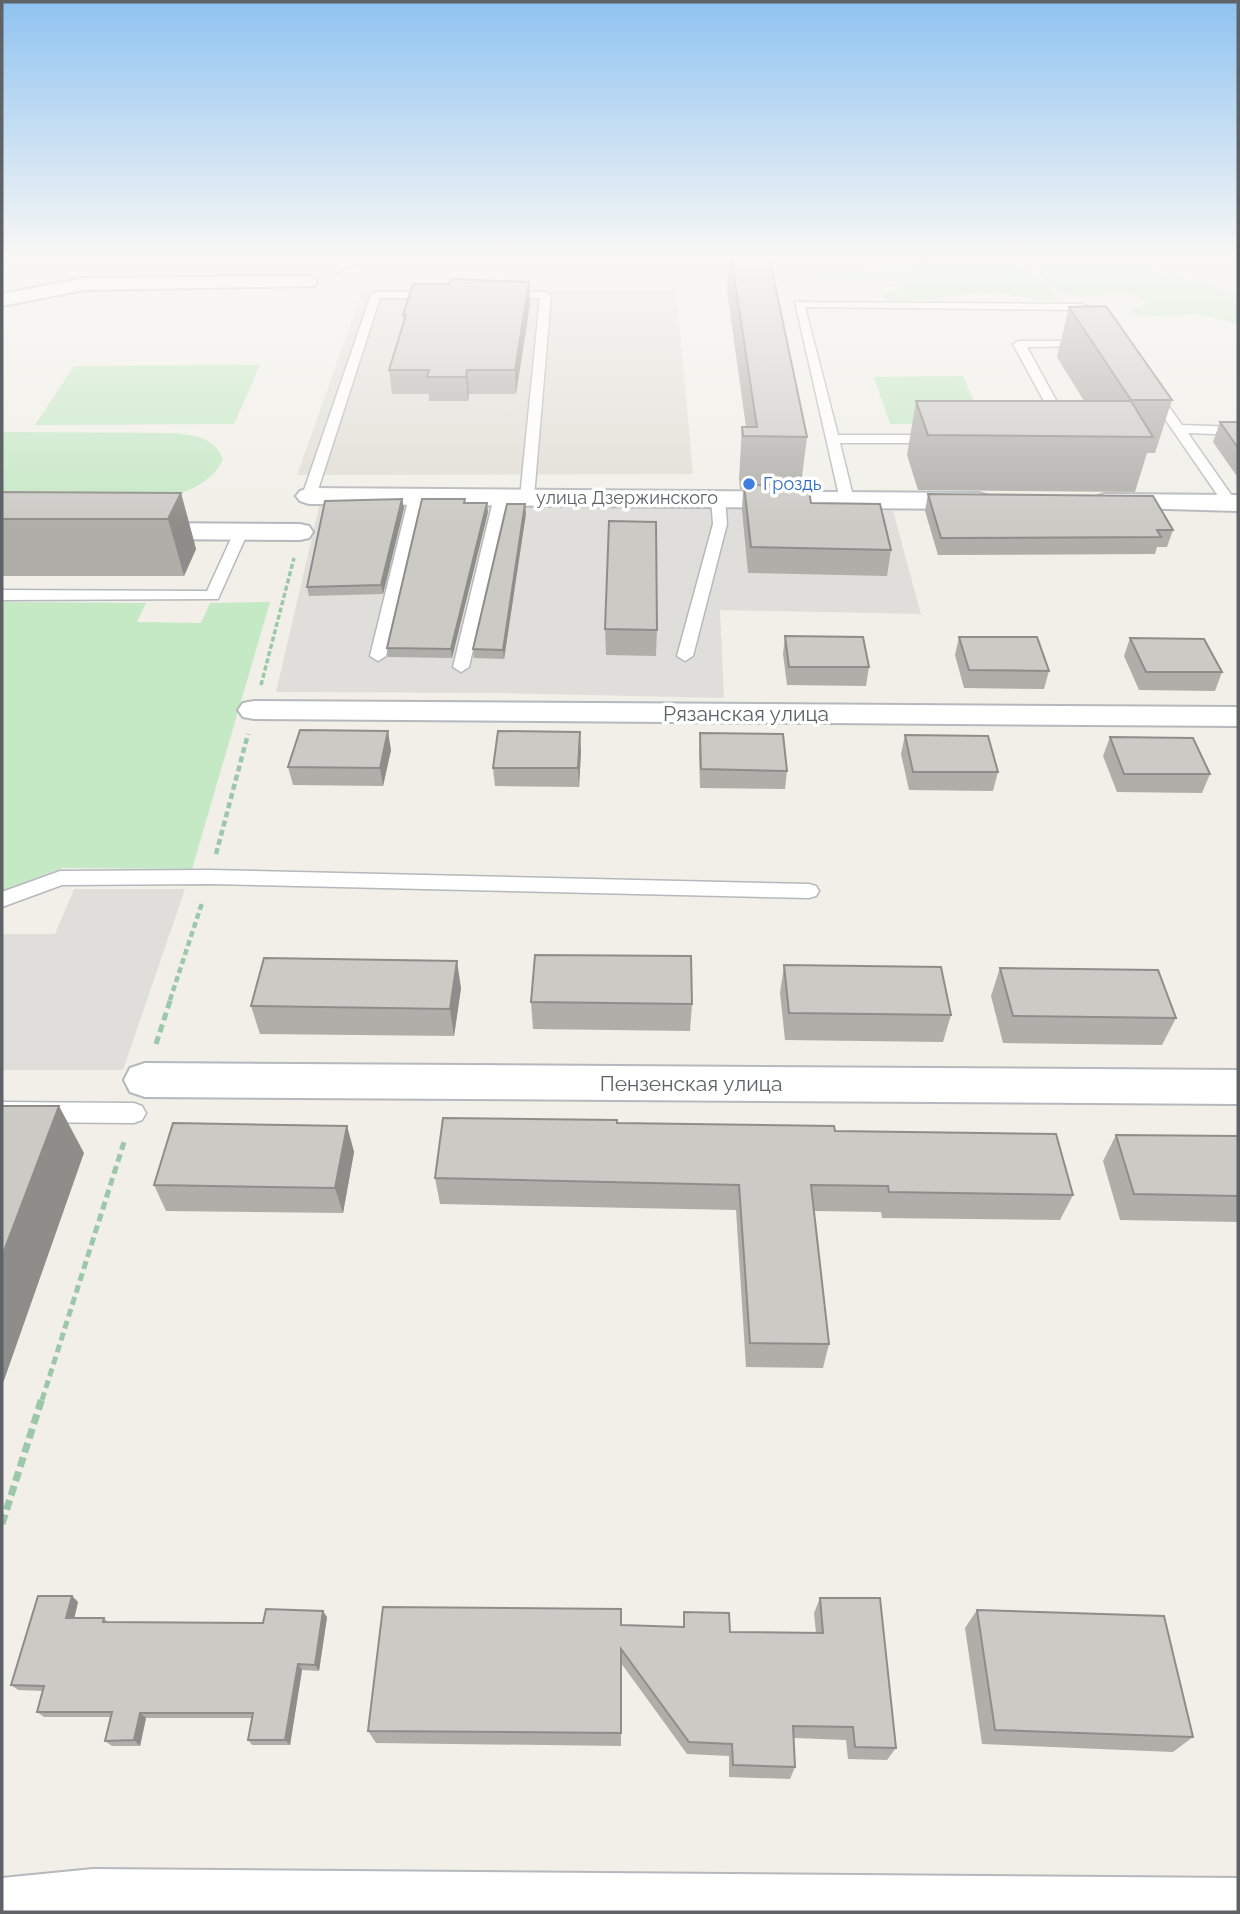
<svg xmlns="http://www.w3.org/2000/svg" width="1240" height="1914" font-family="Raleway,sans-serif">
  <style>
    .industrial { fill: #e0deda }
    .education { fill: #e1ded6 }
    .green { fill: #c5e8c5 }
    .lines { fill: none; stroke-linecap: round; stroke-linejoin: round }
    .lane-casing { stroke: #b5b8bc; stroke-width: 3 }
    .street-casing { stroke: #b5b8bc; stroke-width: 4 }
    .path-far4 { stroke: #9cc7a9; stroke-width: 2.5; stroke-dasharray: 3.5 2; stroke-linecap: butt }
    .path-far3 { stroke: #9cc7a9; stroke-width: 3.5; stroke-dasharray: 5 2.5; stroke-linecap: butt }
    .path-far2 { stroke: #9cc7a9; stroke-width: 4.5; stroke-dasharray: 6 3.5; stroke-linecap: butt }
    .path-far1 { stroke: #9cc7a9; stroke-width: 5; stroke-dasharray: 8 4.5; stroke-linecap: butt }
    .path { stroke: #9cc7a9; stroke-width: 7; stroke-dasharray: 10 5; stroke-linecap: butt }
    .lane { fill: #fff; fill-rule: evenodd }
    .street { fill: #fff; fill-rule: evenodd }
    .wall { fill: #afaea9 }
    .shaded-wall { fill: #8f8d8a }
    .building { fill: #cccac5; stroke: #8f8d8a; stroke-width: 2 }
    .shop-dot { fill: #3f7fe0; stroke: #fff; stroke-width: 2.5 }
    .labels { text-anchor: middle; stroke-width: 7; stroke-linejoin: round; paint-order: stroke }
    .far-shop-label { font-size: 18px; fill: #366cbe; stroke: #fff; text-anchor: start }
    .far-street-label { font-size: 18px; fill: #5f6368; stroke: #fff }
    .street-label { font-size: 21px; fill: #5f6368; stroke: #fff }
  </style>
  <rect width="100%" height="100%" fill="#f1efe8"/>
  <g class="industrial">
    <path d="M 320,503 L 893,511 L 921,614 L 720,610 L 724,698 L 502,693 L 276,692 Z"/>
    <path d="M 74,889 L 185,889 L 123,1070 L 2,1070 L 2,934 L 55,934 Z"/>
  </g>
  <path class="education" d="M 363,289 L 676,289 L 693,474 L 297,475 Z"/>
  <g class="green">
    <path d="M 800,256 L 1111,257 L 1238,294 L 1238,324 L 1198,314 L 1159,317 L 1130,314 L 1132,309 L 1143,306 L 1147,302 C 1141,298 1134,294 1127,293 C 1103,290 1079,305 1057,289 C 1047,282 1046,271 1037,264 L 1015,267 L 1048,286 L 1058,296 L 1056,301 C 1033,302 1013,293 990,293 C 955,294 922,303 886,301 L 881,296 L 907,285 L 900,281 L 821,279 L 818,274 L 911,268 L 930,264 L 919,261 L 818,264 L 793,261 Z"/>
    <path d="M 260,365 L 234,424 L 35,425 L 74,366 Z"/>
    <path d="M 963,376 L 984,424 L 890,424 L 874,377 Z"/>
    <path d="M 2,432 L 174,433 C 196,436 215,437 223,460 C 198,506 134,499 89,499 C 60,500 31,500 2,500 Z"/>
    <path d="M 2,602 L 146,603 L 137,622 L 201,623 L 210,603 L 270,602 L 192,869 L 63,868 L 2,891 Z"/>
  </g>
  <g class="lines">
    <defs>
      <g id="lane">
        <path d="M 376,292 L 435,292 L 440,295 L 435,298 L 380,298 L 316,496 L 309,500 L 304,499 L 302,496 L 371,295 Z"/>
        <path d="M 503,292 L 546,292 L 551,295 L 534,497 L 527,501 L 520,497 L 540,298 L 499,297 L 498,295 Z"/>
        <path d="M 795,302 L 1082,304 L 1102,312 L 1096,315 L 1081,310 L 805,307 L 838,435 L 938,435 L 945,439 L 938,443 L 840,443 L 854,500 L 847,504 L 840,500 Z"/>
        <path d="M 1087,341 L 1091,342 L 1091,346 L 1027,347 L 1070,426 L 1069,429 L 1059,429 L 1013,344 L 1019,341 Z"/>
        <path d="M 1151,386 L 1155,387 L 1182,425 L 1238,427 L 1238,435 L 1188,433 L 1237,503 L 1235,506 L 1225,506 L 1145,390 Z"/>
        <path d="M 416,493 L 423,497 L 386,656 L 378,661 L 370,656 L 409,497 Z"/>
        <path d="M 501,493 L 508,497 L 469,667 L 461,672 L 453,667 L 494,497 Z"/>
        <path d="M 718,494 L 725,498 L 727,524 L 693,656 L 685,661 L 677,656 L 713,524 L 711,498 Z"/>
        <path d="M 241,528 L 248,532 L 218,599 L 2,600 L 2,590 L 207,591 L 234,532 Z"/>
        <path d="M 210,870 L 809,884 L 816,886 L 819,891 L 816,896 L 809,898 L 210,884 L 62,885 L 2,907 L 2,892 L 60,871 Z"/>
        <path d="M 2,1102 L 134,1103 L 142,1106 L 146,1113 L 142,1120 L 134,1123 L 2,1122 Z"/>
      </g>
      <g id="street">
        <path d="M 307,276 L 314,278 L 317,282 L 314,286 L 84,290 L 2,306 L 2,294 L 84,278 Z"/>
        <path d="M 309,488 L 979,493 L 988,496 L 992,501 L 988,506 L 979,509 L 309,504 L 300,501 L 296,496 L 300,491 Z"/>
        <path d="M 1105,494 L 1238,495 L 1238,511 L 1096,507 L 1092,502 L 1096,497 Z"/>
        <path d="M 140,523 L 300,524 L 309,526 L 313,532 L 309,538 L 300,540 L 140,539 L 131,537 L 127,531 L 131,525 Z"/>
        <path d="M 254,701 L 1238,707 L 1238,726 L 254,719 L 243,717 L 238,710 L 243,703 Z"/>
        <path d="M 145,1063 L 1238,1070 L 1238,1104 L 145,1097 L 130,1092 L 124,1080 L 130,1068 Z"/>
        <path d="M 93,1869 L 1238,1878 L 1238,1912 L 2,1912 L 2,1878 Z"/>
      </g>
    </defs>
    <use href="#lane" class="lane-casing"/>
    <use href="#street" class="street-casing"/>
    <g class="path-far4">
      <path d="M 766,260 L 1035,263 L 1049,286"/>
      <path d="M 331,275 L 360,264 L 421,257 L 733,260"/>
    </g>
    <path class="path-far3" d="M 261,685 L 294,558"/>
    <g class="path-far2">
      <path d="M 216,854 L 248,734"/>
      <path d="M 170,1000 L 202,903"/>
    </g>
    <g class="path-far1">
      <path d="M 156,1044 L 171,998"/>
      <path d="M 42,1400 L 125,1139"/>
    </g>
    <path class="path" d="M 2,1524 L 42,1398"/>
    <use href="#lane" class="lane"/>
    <use href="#street" class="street"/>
  </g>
  <g class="wall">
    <path d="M 729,256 L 769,256 L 807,437 L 801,485 L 811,503 L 891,550 L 887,576 L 748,573 L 742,510 L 743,489 L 740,489 L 739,479 L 742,427 L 746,427 L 727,291 Z"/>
    <path d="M 530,304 L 516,394 L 469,394 L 468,401 L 429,401 L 429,394 L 392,394 L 389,370 L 404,323 L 403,315 Z"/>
    <path d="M 1069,307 L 1172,400 L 1155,453 L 1147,453 L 1135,492 L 918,490 L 907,455 L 916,401 L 1084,401 L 1057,357 Z"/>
    <path d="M 1220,422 L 1238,422 L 1238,475 L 1236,475 L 1213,442 Z"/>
    <path d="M 2,492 L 181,493 L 196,549 L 184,576 L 2,576 Z"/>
    <path d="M 928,494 L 1173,530 L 1167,547 L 1157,547 L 1155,554 L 938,555 L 925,511 Z"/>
    <path d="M 402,499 L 404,508 L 383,594 L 309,596 L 307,587 Z"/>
    <path d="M 465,503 L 488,512 L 452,658 L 388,657 L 387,648 Z"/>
    <path d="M 526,513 L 504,659 L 474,658 L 473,649 Z"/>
    <path d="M 605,629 L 657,630 L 656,656 L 606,655 Z"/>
    <path d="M 785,636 L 869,667 L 866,686 L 787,685 L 783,654 Z"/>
    <path d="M 959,637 L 1049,671 L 1044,689 L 964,688 L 955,655 Z"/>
    <path d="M 1130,638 L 1222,672 L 1215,691 L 1139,690 L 1124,656 Z"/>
    <path d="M 700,733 L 787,771 L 785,789 L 700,788 L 699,752 Z"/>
    <path d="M 905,735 L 998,772 L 993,791 L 909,790 L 901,754 Z"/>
    <path d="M 1110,737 L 1210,774 L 1202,793 L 1117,792 L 1103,756 Z"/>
    <path d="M 391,750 L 383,786 L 293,785 L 288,767 Z"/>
    <path d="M 581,751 L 579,787 L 495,786 L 493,768 Z"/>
    <path d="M 784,965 L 951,1015 L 943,1042 L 785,1040 L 780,993 Z"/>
    <path d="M 1000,968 L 1176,1018 L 1162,1045 L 1003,1043 L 991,996 Z"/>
    <path d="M 461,988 L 454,1036 L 260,1034 L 251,1006 Z"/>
    <path d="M 531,1002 L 692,1004 L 690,1031 L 533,1029 Z"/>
    <path d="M 617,1123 L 835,1131 L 1073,1195 L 1060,1220 L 882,1218 L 881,1212 L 814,1211 L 829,1344 L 823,1368 L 746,1367 L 736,1210 L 440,1204 L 435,1178 Z"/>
    <path d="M 347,1126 L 354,1152 L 343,1213 L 166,1211 L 154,1185 Z"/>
    <path d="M 1116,1135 L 1238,1136 L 1238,1222 L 1120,1220 L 1103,1161 Z"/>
    <path d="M 72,1596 L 78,1602 L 74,1618 L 104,1618 L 108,1622 L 263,1623 L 327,1617 L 319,1671 L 302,1670 L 290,1745 L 252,1745 L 248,1740 L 252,1718 L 146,1718 L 140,1746 L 112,1746 L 105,1741 L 111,1717 L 44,1717 L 37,1712 L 43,1691 L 18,1690 L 11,1685 Z"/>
    <path d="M 820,1598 L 896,1748 L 887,1760 L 848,1759 L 846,1740 L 794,1738 L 795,1767 L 790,1779 L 729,1777 L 729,1756 L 687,1754 L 621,1663 L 621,1746 L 376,1743 L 368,1731 L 621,1625 L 683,1627 L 684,1612 L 730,1632 L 816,1633 L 814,1613 Z"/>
    <path d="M 977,1610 L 1193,1737 L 1173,1752 L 982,1744 L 965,1628 Z"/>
  </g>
  <g class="shaded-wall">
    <path d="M 529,282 L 530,304 L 516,394 L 515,370 Z"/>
    <path d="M 467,370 L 469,394 L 468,401 L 466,377 Z"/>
    <path d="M 181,493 L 196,549 L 184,576 L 168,519 Z"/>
    <path d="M 402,499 L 404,508 L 383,594 L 381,585 Z"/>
    <path d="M 487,503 L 488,512 L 452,658 L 451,649 Z"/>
    <path d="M 525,504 L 526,513 L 504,659 L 503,650 Z"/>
    <path d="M 388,731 L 391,750 L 383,786 L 380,768 Z"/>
    <path d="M 580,732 L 581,751 L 579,787 L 578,768 Z"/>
    <path d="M 457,961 L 461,988 L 454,1036 L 450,1009 Z"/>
    <path d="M 59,1106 L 84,1153 L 2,1386 L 2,1256 Z"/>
    <path d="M 347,1126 L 354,1152 L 343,1213 L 335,1188 Z"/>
    <path d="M 72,1596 L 78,1602 L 73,1624 L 66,1618 Z"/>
    <path d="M 323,1611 L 327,1617 L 319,1671 L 315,1665 Z"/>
    <path d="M 298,1664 L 302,1670 L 290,1745 L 285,1740 Z"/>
    <path d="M 140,1713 L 146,1718 L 140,1746 L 134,1740 Z"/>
  </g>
  <g class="building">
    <path d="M 731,256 L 769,256 L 807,437 L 743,436 L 742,427 L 757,427 Z"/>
    <path d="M 451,279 L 529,282 L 515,370 L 467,370 L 466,377 L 427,377 L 429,370 L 389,370 L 406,315 L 403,315 L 413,284 L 450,284 Z"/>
    <path d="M 1106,306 L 1172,400 L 1131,400 L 1069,307 Z"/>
    <path d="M 916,401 L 1131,401 L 1153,437 L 928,435 Z"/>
    <path d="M 1220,422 L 1238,422 L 1238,448 Z"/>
    <path d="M 744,485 L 808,485 L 811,503 L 880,504 L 891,550 L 751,547 Z"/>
    <path d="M 2,492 L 181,493 L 168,519 L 2,519 Z"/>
    <path d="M 928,494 L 1153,496 L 1173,530 L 1157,530 L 1161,537 L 941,538 Z"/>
    <path d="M 402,499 L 381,585 L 307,587 L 325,501 Z"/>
    <path d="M 422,499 L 465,499 L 464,503 L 487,503 L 451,649 L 387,648 Z"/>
    <path d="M 507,504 L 525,504 L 503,650 L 473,649 Z"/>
    <path d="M 609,521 L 656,522 L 657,630 L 605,629 Z"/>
    <path d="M 785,636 L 863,637 L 869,667 L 789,667 Z"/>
    <path d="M 959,637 L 1037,637 L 1049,671 L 969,670 Z"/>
    <path d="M 1130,638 L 1204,639 L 1222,672 L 1146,672 Z"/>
    <path d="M 300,730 L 388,731 L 380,768 L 288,767 Z"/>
    <path d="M 498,731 L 580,732 L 578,768 L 493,768 Z"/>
    <path d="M 700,733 L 783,734 L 787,771 L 701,769 Z"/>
    <path d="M 905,735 L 988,736 L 998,772 L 913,772 Z"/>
    <path d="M 1110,737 L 1193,738 L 1210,774 L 1124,774 Z"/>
    <path d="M 535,955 L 691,956 L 692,1004 L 531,1002 Z"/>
    <path d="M 264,958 L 457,961 L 450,1009 L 251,1006 Z"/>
    <path d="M 784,965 L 941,967 L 951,1015 L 789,1013 Z"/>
    <path d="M 1000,968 L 1158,970 L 1176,1018 L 1013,1016 Z"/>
    <path d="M 2,1106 L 59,1106 L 2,1256 Z"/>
    <path d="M 443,1118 L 617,1120 L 617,1123 L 834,1126 L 835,1131 L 1056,1134 L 1073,1195 L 889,1192 L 888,1186 L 811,1185 L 829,1344 L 750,1343 L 739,1185 L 435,1178 Z"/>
    <path d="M 173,1123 L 347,1126 L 335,1188 L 154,1185 Z"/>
    <path d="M 1116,1135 L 1238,1136 L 1238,1196 L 1134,1194 Z"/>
    <path d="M 38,1596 L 72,1596 L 66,1618 L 104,1618 L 103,1622 L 263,1623 L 266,1609 L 323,1611 L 315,1665 L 298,1664 L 285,1740 L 248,1740 L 253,1713 L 140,1713 L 134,1740 L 105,1741 L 112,1712 L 37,1712 L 44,1686 L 11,1685 Z"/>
    <path d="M 820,1598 L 880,1598 L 896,1748 L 855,1747 L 853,1727 L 793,1726 L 795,1767 L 733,1765 L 732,1744 L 689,1742 L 621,1649 L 621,1733 L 368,1731 L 383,1607 L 621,1609 L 621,1625 L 684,1627 L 684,1612 L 729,1613 L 730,1632 L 823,1633 Z"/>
    <path d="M 977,1610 L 1164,1616 L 1193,1737 L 995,1730 Z"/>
  </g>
  <linearGradient id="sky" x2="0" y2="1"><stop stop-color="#8fc3f1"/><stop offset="0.49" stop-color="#f9f8f5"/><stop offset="1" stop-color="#f9f8f5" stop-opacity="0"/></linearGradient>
  <rect width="1240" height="524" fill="url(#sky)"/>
  <circle class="shop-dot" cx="749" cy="484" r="7"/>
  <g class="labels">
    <g class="far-shop-label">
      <text x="763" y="490">Гроздь</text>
    </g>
    <g class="far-street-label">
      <text x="627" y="504">улица Дзержинского</text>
    </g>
    <g class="street-label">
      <text x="746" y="721">Рязанская улица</text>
      <text x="691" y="1091">Пензенская улица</text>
    </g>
  </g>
  <rect width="1240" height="1914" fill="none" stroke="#5f6368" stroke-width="7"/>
</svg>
